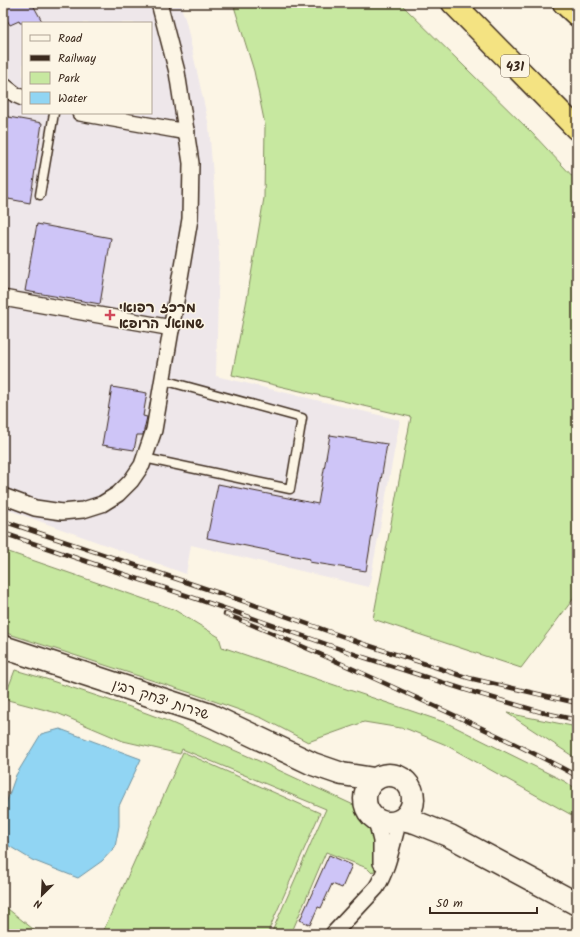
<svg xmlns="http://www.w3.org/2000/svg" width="580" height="937" font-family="Kalam,'Playpen Sans Hebrew',sans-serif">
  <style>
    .built { fill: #eee7ea; fill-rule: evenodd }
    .green { fill: #c7e8a0; stroke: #81895f }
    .water { fill: #91d5f3; stroke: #6f919e }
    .building { fill: #cec5f7; stroke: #3b2a1e }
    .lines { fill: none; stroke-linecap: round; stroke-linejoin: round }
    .service-casing { stroke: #3b2a1e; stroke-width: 11 }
    .minor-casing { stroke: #3b2a1e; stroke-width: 18 }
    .secondary-casing { stroke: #3b2a1e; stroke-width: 25 }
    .motorway-casing { stroke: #3b2a1e; stroke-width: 25 }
    .service { stroke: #fcf5e5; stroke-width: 8 }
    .minor { stroke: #fcf5e5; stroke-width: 15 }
    .secondary { stroke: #fcf5e5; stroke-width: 22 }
    .motorway { stroke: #f4e382; stroke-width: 22 }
    .rail-casing { stroke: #3b2a1e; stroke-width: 4.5 }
    .rail { stroke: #fcf5e5; stroke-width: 3; stroke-dasharray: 9; stroke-linecap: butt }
    .poi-dot { fill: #d1495b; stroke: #fcf5e5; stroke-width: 1.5 }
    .labels { text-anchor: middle; stroke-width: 3; stroke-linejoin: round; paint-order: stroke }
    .shield { fill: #fcf5e5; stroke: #75675a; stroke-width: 1 }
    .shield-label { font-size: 13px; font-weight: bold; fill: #3b2a1e }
    .poi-label { font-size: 14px; font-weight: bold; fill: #3b2a1e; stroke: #fcf5e5; text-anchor: start }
    .street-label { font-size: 14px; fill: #3b2a1e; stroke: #fcf5e5 }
  </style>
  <rect width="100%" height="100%" fill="#fcf5e5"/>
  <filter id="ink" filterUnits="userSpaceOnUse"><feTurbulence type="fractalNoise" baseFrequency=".025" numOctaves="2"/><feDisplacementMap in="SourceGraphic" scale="8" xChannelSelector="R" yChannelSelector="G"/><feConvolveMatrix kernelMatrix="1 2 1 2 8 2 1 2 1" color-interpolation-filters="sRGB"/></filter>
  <g filter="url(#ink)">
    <path class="built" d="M 3,3 L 180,3 L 186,22 L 209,126 L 219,253 L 216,376 L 400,420 L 369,587 L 191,545 L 186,574 L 3,508 ZM 23,23 L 151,23 L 151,113 L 23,113 Z"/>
    <g class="green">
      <path d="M 233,3 L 400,3 L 532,133 L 577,181 L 577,594 L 521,668 L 373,619 L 411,417 L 232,375 L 247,299 L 264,198 L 265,125 L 254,71 Z"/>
      <path d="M 3,550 L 173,609 L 219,637 L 222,647 L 447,723 L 564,781 L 577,789 L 577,818 L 444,744 L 407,729 L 364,722 L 308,742 L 262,718 L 194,694 L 3,632 Z"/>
      <path d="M 15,670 L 46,679 L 130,707 L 165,720 L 259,761 L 403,828 L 387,856 L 372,873 L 367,868 L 326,852 L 291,934 L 271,934 L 326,809 L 182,749 L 180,754 L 123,741 L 57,713 L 4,699 Z"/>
      <path d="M 507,713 L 577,727 L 577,759 Z"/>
      <path d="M 183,752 L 320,813 L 267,934 L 102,934 Z"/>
      <path d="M 3,905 L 38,933 L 46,934 L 3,934 Z"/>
    </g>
    <path class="water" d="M 60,729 L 141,759 L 119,806 L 119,826 L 115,847 L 102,861 L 78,878 L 32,860 L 9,846 L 3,823 L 3,812 L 16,775 L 41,734 Z"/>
    <g class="building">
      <path d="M 3,3 L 32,3 L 43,23 L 20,23 L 19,21 L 10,25 L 3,13 Z"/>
      <path d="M 3,116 L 42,123 L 30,203 L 3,198 Z"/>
      <path d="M 37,224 L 111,238 L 100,304 L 25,291 Z"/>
      <path d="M 112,387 L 147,393 L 143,416 L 147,417 L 144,430 L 143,435 L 137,435 L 134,450 L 102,445 Z"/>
      <path d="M 330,435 L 387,444 L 366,571 L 309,562 L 310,559 L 207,538 L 218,484 L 318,504 Z"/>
      <path d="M 329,855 L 352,865 L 342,888 L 332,884 L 321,908 L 318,907 L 310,925 L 300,920 Z"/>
    </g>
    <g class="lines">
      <defs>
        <g id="service">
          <path d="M 40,195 L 54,113"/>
          <path d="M 144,458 L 290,489 L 302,418 L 163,380"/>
        </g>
        <g id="minor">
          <path d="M 3,85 L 16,95 L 23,98"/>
          <path d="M 80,113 L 187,132"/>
          <path d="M 3,298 L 172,328"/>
          <path d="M 3,496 L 35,508 L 62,512 L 83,510 L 102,504 L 118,494 L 131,481 L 142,465 L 154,430 L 190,219 L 191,163 L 177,72 L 159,3"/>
          <path d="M 376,820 L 381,841 L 381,863"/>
          <path d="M 333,934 L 376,888 C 389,868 392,843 399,821"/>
        </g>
        <g id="secondary">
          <path d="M 3,647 L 210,715 L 313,764 L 342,774 L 374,779"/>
          <circle cx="389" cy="799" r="24"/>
          <path d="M 403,819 L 415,822 L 450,836 L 577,904"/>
        </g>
        <g id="motorway">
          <path d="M 453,3 L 577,129"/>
          <path d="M 564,3 L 577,15"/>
        </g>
      </defs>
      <use href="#service" class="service-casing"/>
      <use href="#minor" class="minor-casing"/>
      <use href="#secondary" class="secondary-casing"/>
      <use href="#motorway" class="motorway-casing"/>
      <use href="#service" class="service"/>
      <use href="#minor" class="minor"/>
      <use href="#secondary" class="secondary"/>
      <use href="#motorway" class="motorway"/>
      <defs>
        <g id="rail">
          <path d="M 3,521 L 246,602 L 367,645 L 469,678 L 577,703"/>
          <path d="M 3,533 L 241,614 L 363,657 L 466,690 L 541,712 L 577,720"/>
          <path d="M 225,614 C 287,638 347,666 408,694 C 465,720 522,746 577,776"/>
        </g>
      </defs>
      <use href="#rail" class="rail-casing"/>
      <use href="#rail" class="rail"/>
    </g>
  </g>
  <path class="poi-dot" d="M108 309h4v4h4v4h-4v4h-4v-4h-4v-4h4z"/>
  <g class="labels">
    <rect class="shield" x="501" y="55" width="28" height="22" rx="3"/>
    <g class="shield-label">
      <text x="515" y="71">431</text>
    </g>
    <g class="poi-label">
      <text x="119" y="312">מרכז רפואי<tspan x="119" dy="16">שמואל הרופא</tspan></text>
    </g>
    <g class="street-label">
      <text transform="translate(161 699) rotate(18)" y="5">שדרות יצחק רבין</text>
    </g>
  </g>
  <rect width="580" height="937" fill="none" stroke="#fcf5e5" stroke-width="16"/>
  <rect x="8" y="8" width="564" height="921" fill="none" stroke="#3b2a1e" stroke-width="1.5" filter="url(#ink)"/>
  <rect x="22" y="22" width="130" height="92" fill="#fcf5e5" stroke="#afa495"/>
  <rect x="30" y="35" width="20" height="6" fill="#fcf5e5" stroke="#afa495"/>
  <text x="58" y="42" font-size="12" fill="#3b2a1e">Road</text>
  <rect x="30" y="55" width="20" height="6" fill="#3b2a1e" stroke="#afa495"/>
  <text x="58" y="62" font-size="12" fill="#3b2a1e">Railway</text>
  <rect x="30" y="72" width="20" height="12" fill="#c7e8a0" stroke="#afa495"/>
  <text x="58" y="82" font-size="12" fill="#3b2a1e">Park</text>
  <rect x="30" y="92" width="20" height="12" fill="#91d5f3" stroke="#afa495"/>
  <text x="58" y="102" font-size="12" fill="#3b2a1e">Water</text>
  <g transform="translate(42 895) rotate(204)" stroke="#fcf5e5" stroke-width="3" paint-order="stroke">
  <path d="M0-3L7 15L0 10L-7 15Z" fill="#3b2a1e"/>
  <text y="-6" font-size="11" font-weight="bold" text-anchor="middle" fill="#3b2a1e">N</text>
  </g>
  <path d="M430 907v6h107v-6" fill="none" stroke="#3b2a1e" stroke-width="2"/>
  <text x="436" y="907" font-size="12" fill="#3b2a1e" stroke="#fcf5e5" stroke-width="3" paint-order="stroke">50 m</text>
</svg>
